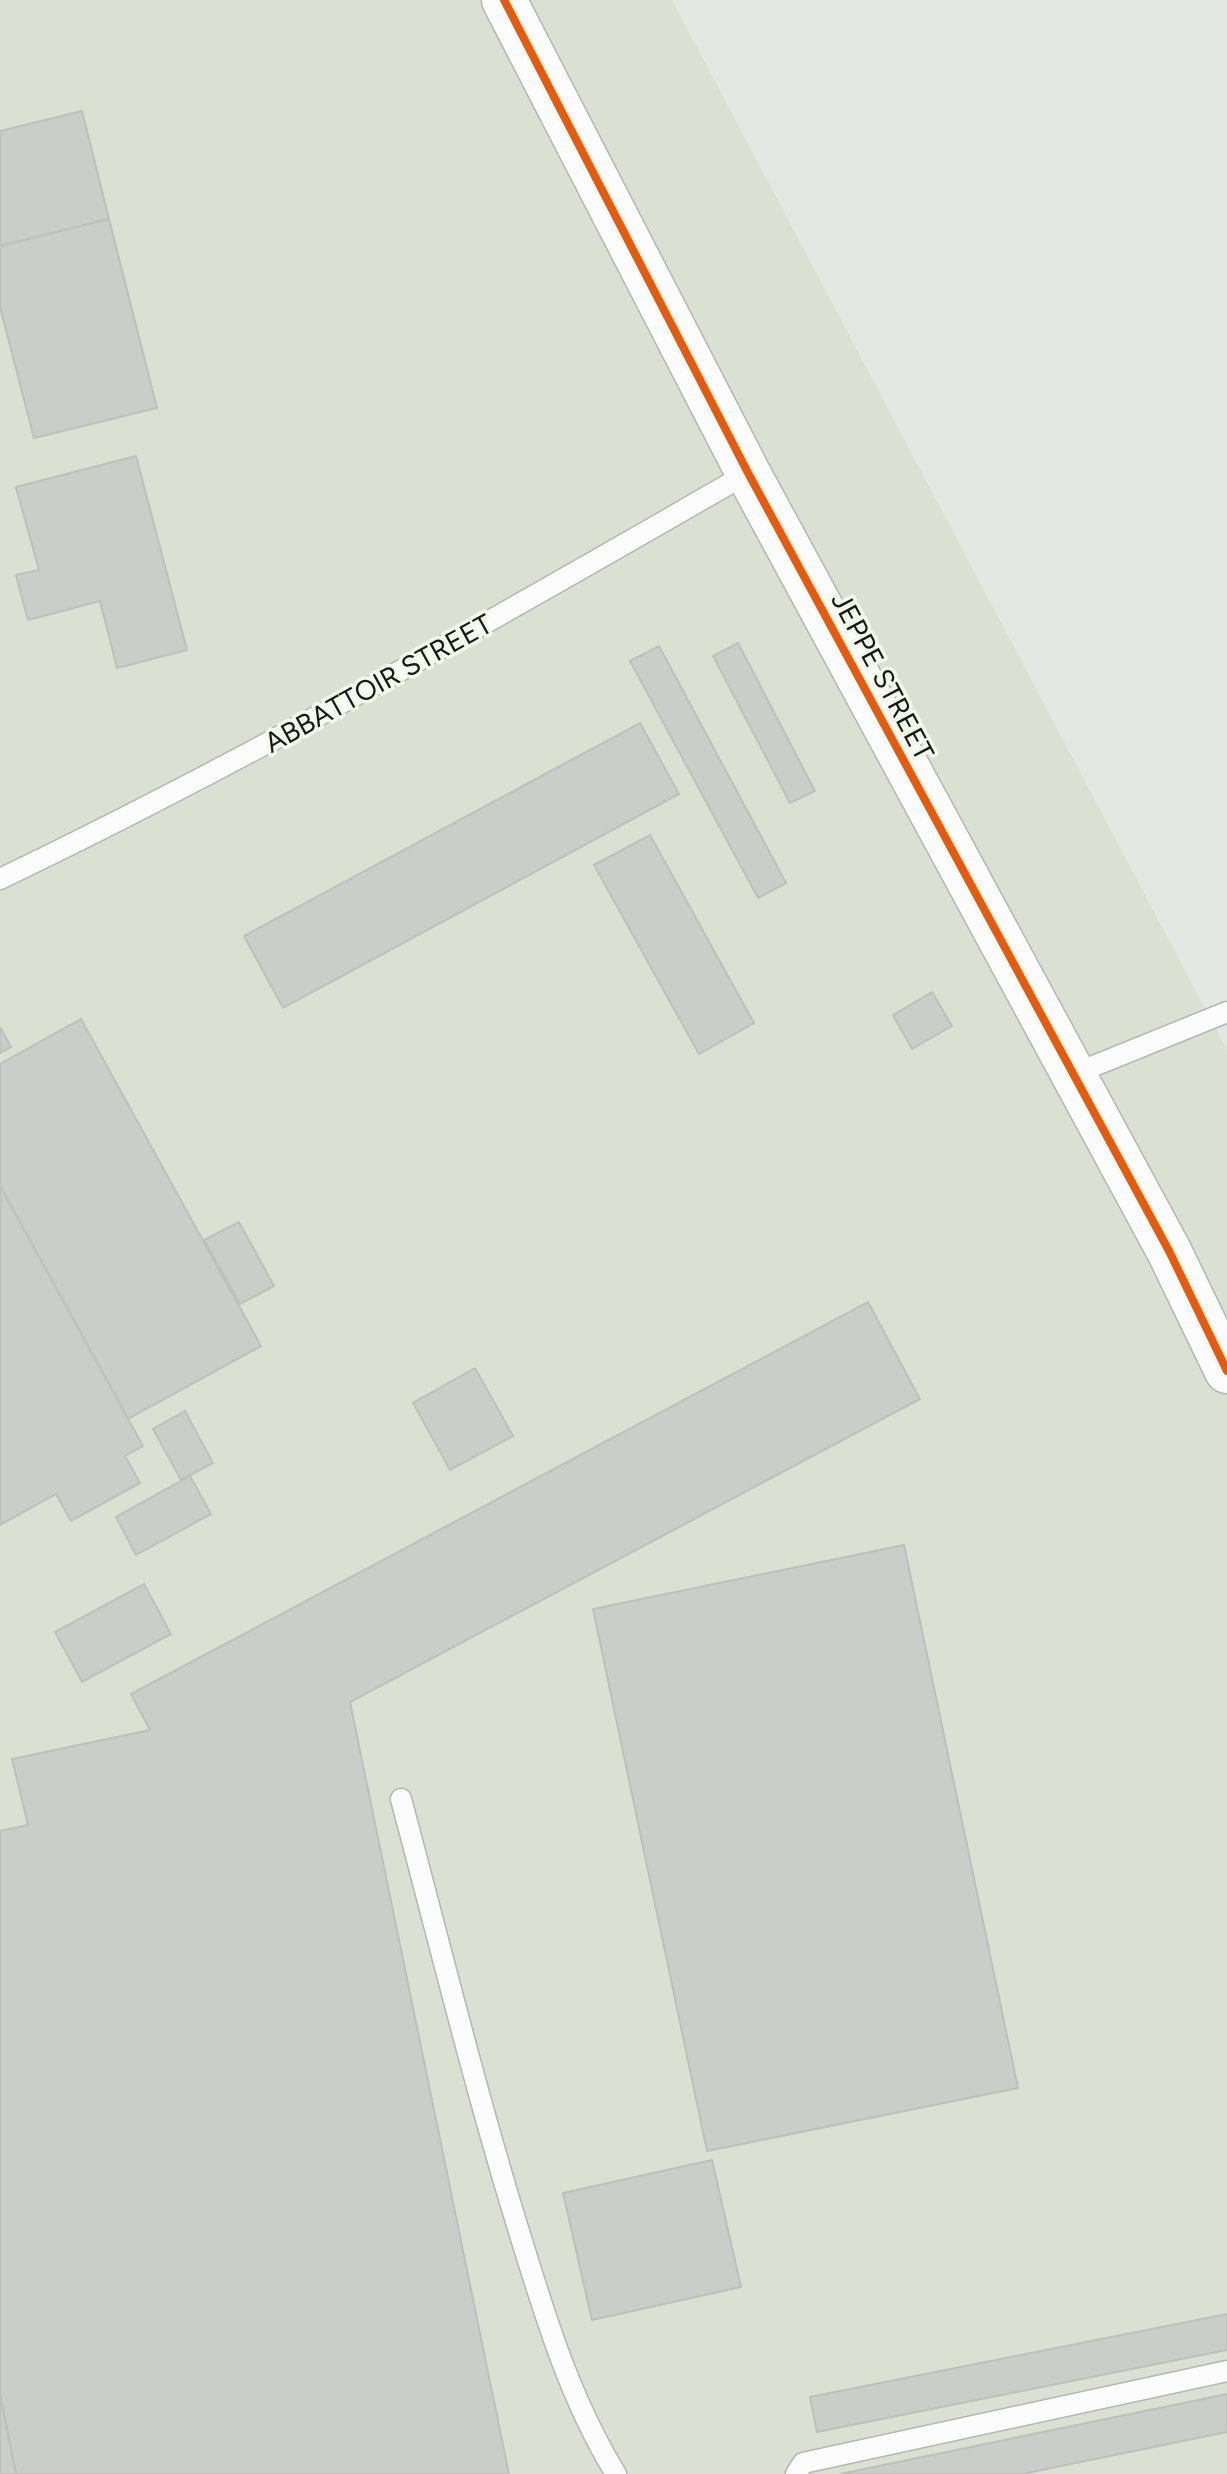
<svg xmlns="http://www.w3.org/2000/svg" width="1227" height="2474" font-family="Figtree,sans-serif">
  <style>
    .built { fill: #dae1d3 }
    .building { fill: #cbcec8; stroke: #bdc0bb; stroke-width: 2 }
    .lines { fill: none; stroke-linecap: round; stroke-linejoin: round }
    .service-casing { stroke: #b5b7b2; stroke-width: 23 }
    .tertiary-casing { stroke: #b5b7b2; stroke-width: 47 }
    .service { stroke: #fbfcfb; stroke-width: 20 }
    .tertiary { stroke: #fbfcfb; stroke-width: 44 }
    .cycleway-casing { stroke: #f3f9eb; stroke-width: 13 }
    .cycleway { stroke: #e8590c; stroke-width: 8 }
    .labels { text-anchor: middle; stroke-width: 7; stroke-linejoin: round; paint-order: stroke }
    .street-label { font-size: 28px; fill: #171914; stroke: #f3f9eb }
  </style>
  <rect width="100%" height="100%" fill="#e5e8e2"/>
  <path class="built" d="M 0,0 L 672,0 L 1227,1050 L 1227,2474 L 0,2474 Z"/>
  <g class="building">
    <path d="M 82,111 L 109,219 L 0,246 L 0,131 Z"/>
    <path d="M 109,219 L 157,408 L 34,438 L 0,307 L 0,246 Z"/>
    <path d="M 136,456 L 187,650 L 117,668 L 100,601 L 28,620 L 16,575 L 39,570 L 16,487 Z"/>
    <path d="M 738,643 L 815,791 L 790,803 L 713,656 Z"/>
    <path d="M 659,646 L 786,883 L 758,898 L 630,661 Z"/>
    <path d="M 640,723 L 679,794 L 283,1008 L 244,936 Z"/>
    <path d="M 650,835 L 754,1023 L 699,1054 L 594,865 Z"/>
    <path d="M 932,992 L 952,1026 L 912,1049 L 893,1015 Z"/>
    <path d="M 81,1019 L 261,1346 L 128,1419 L 0,1186 L 0,1064 Z"/>
    <path d="M 0,1027 L 11,1047 L 0,1053 Z"/>
    <path d="M 0,1186 L 143,1446 L 125,1456 L 140,1483 L 71,1521 L 56,1494 L 0,1525 Z"/>
    <path d="M 239,1222 L 274,1286 L 240,1304 L 204,1240 Z"/>
    <path d="M 868,1302 L 920,1399 L 350,1702 L 509,2474 L 16,2474 L 0,2395 L 0,1831 L 28,1825 L 12,1759 L 150,1730 L 131,1694 Z"/>
    <path d="M 475,1368 L 513,1436 L 450,1470 L 413,1403 Z"/>
    <path d="M 185,1411 L 213,1463 L 181,1480 L 153,1429 Z"/>
    <path d="M 190,1476 L 211,1514 L 136,1555 L 116,1517 Z"/>
    <path d="M 904,1545 L 1018,2088 L 707,2151 L 593,1609 Z"/>
    <path d="M 144,1584 L 171,1634 L 82,1682 L 55,1632 Z"/>
    <path d="M 712,2160 L 741,2287 L 592,2320 L 563,2193 Z"/>
    <path d="M 1227,2314 L 1227,2350 L 817,2432 L 810,2397 Z"/>
    <path d="M 1227,2394 L 1227,2432 L 1022,2474 L 840,2474 Z"/>
    <path d="M 0,2395 L 16,2474 L 0,2474 Z"/>
  </g>
  <g class="lines">
    <defs>
      <g id="service">
        <path d="M 0,879 C 256,756 502,615 748,473"/>
        <path d="M 1074,1074 L 1227,1012"/>
        <path d="M 401,1799 C 440,1945 476,2093 521,2238 C 546,2319 571,2401 616,2474"/>
        <path d="M 796,2474 L 803,2463 L 1227,2371"/>
      </g>
      <path id="tertiary" d="M 504,0 L 748,473 L 1169,1251 L 1227,1371"/>
    </defs>
    <use href="#service" class="service-casing"/>
    <use href="#tertiary" class="tertiary-casing"/>
    <use href="#service" class="service"/>
    <use href="#tertiary" class="tertiary"/>
    <defs>
      <path id="cycleway" d="M 504,0 L 748,473 L 1169,1251 L 1227,1371"/>
    </defs>
    <use href="#cycleway" class="cycleway-casing"/>
    <use href="#cycleway" class="cycleway"/>
  </g>
  <g class="labels">
    <g class="street-label">
      <text transform="translate(883 676) rotate(62)" y="10">JEPPE STREET</text>
      <text transform="translate(378 683) rotate(-29)" y="10">ABBATTOIR STREET</text>
    </g>
  </g>
</svg>
